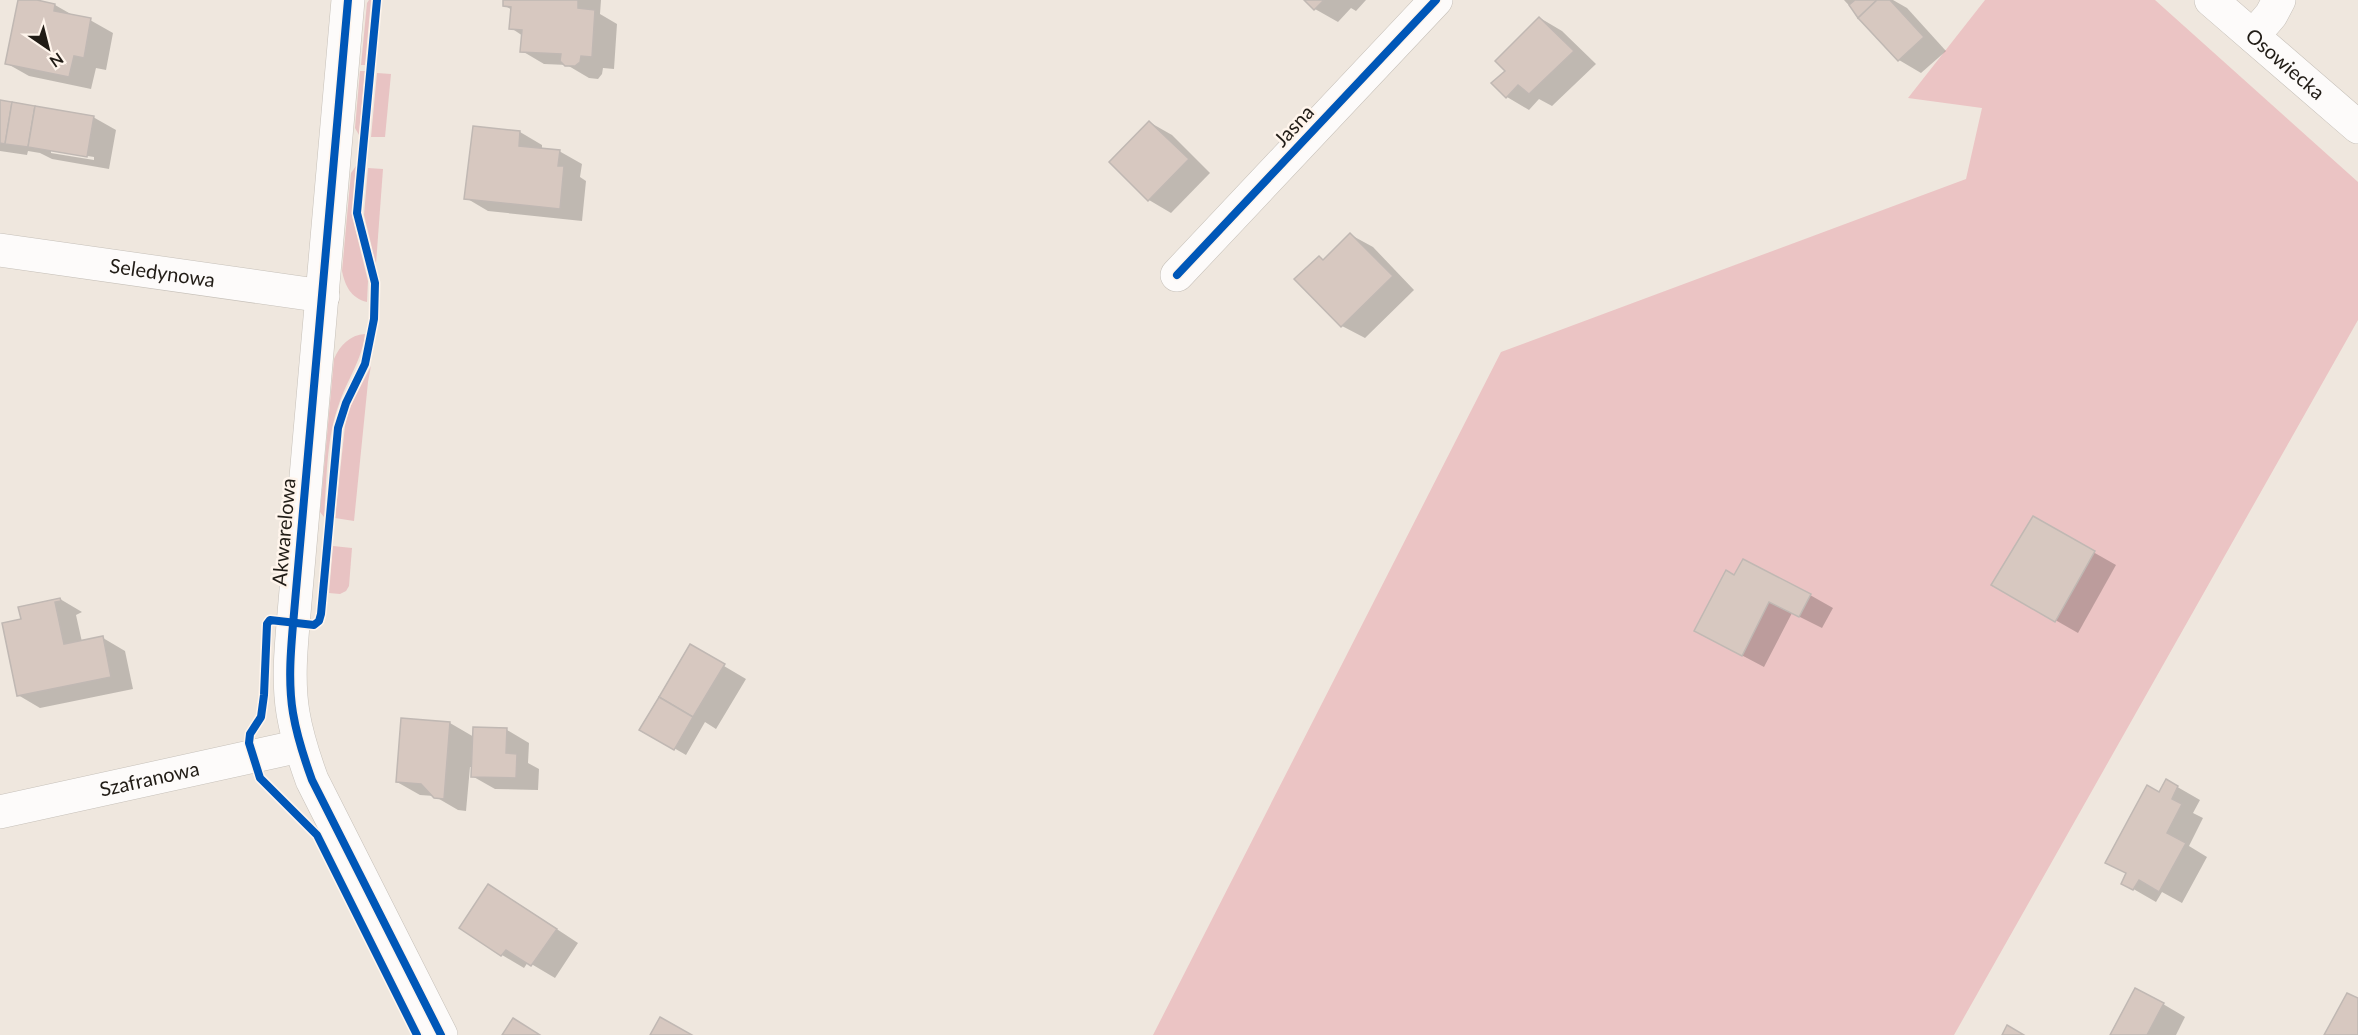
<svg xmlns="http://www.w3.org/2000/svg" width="2358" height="1035" font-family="Lato,sans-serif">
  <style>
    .green { fill: #e8c3c3 }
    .forest { fill: #ebc4c4 }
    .shadow { fill: #0003; fill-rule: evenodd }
    .building { fill: #d7c8c0; stroke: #c0b8b3; stroke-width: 1.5 }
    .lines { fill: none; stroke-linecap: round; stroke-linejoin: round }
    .minor-casing { stroke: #c6c0b9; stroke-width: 34 }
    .tertiary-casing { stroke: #c6c0b9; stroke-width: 34 }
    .minor { stroke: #fdfbfa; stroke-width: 33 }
    .tertiary { stroke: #fdfbfa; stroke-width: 33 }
    .cycleway-casing { stroke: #fff5ec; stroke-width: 11 }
    .cycleway { stroke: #0057b8; stroke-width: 8 }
    .labels { text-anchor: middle; stroke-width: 5; stroke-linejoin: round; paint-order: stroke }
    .street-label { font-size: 20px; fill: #211c16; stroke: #fff5ec }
  </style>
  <rect width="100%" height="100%" fill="#efe7de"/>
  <g class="green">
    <path d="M 369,0 L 371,0 L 365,65 L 361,65 L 367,3 Z"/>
    <path d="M 360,71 L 365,71 L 359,135 L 355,128 Z"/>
    <path d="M 377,73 L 391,74 L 385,137 L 371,137 Z"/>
    <path d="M 356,166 L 352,216 L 368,281 L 367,302 C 351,298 345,286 342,271 L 351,173 Z"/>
    <path d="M 368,168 L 383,169 L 376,264 L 364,215 Z"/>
    <path d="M 365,334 C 362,360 347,380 339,404 C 326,439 327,480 324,517 L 320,512 L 334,359 C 340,345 350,335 365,334 Z"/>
    <path d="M 371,366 L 368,382 L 354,521 L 335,518 L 345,426 L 349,409 Z"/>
    <path d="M 333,546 L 352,548 L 349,586 L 346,591 L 340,594 L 329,593 Z"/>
  </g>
  <path class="forest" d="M 1985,0 L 2155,0 L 2358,182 L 2358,320 L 1954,1035 L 1153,1035 L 1501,352 L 1966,179 L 1982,108 L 1908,98 Z"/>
  <g class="shadow">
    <path d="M 19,0 L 55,5 L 76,17 L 90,20 L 113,33 L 106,70 L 96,68 L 91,89 L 29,76 L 6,63 Z"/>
    <path d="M 504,0 L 601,0 L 600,14 L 617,24 L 614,69 L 603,68 L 602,74 L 598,79 L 589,78 L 567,65 L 544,64 L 522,51 L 523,36 L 511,28 L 512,10 L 504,5 Z"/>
    <path d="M 1306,0 L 1366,0 L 1356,11 L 1351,8 L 1338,22 L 1315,9 Z"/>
    <path d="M 1844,0 L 1893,0 L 1907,8 L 1946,51 L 1921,73 L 1899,60 Z"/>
    <path d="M 1540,18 L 1562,31 L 1596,64 L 1552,106 L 1539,99 L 1529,110 L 1507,97 L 1507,71 Z"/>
    <path d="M 0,102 L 93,117 L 116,130 L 109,169 L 52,159 L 40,153 L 28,151 L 27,155 L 0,151 ZM 51,150 L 94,157 L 94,160 L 51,153 Z"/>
    <path d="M 1149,122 L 1172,135 L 1210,173 L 1171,213 L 1149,200 Z"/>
    <path d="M 474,127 L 520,132 L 542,145 L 542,150 L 559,151 L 582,164 L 580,177 L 586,181 L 582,221 L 488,211 L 466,198 Z"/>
    <path d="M 1351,235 L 1373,247 L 1414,290 L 1365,338 L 1342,326 L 1320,258 L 1324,260 Z"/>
    <path d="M 2033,518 L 2116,565 L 2078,633 L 1994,585 Z"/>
    <path d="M 1735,577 L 1810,595 L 1833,608 L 1822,628 L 1792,613 L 1764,667 L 1696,631 Z"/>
    <path d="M 60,599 L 82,612 L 76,615 L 82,642 L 103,638 L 125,651 L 133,689 L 40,708 L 18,695 L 22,620 L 20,608 Z"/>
    <path d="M 690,646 L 746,679 L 716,729 L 705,722 L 686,755 L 641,729 Z"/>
    <path d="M 403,719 L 450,723 L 474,737 L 507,730 L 529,743 L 528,763 L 539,769 L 538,790 L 495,789 L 472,776 L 473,767 L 470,767 L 466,811 L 458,810 L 434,796 L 420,795 L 397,782 Z"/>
    <path d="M 2167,781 L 2200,800 L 2193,813 L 2203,818 L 2189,846 L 2207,857 L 2182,903 L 2162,892 L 2156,902 L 2123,883 L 2127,874 L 2107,862 L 2160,794 Z"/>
    <path d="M 511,899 L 578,943 L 555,978 L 528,962 L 524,968 L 502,955 Z"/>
    <path d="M 2163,1004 L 2185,1017 L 2176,1035 L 2112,1035 Z"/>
  </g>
  <g class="building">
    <path d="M 18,0 L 37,0 L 55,4 L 54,11 L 91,18 L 84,58 L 74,56 L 69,77 L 5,64 Z"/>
    <path d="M 503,0 L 578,0 L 578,8 L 595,10 L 592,57 L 581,56 L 580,62 L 575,66 L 565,66 L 560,61 L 561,54 L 520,52 L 522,30 L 509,29 L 511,7 L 503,6 Z"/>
    <path d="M 1304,0 L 1324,0 L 1314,10 Z"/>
    <path d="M 1855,0 L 1877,0 L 1858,18 L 1849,5 Z"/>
    <path d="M 1877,0 L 1890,0 L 1924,37 L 1898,61 L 1858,18 Z"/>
    <path d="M 1539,17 L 1574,51 L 1529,94 L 1518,85 L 1506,98 L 1491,83 L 1505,71 L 1495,61 Z"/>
    <path d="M 0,100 L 12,102 L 5,144 L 0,143 Z"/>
    <path d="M 12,102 L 35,106 L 28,147 L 5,144 Z"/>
    <path d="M 35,106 L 94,116 L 87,157 L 28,147 Z"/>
    <path d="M 1149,121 L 1189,159 L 1148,201 L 1109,162 Z"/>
    <path d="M 473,126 L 520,131 L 519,146 L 560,150 L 558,166 L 564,166 L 560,209 L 464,199 Z"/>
    <path d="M 1350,233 L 1393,276 L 1341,327 L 1294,279 L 1319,256 L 1323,260 Z"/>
    <path d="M 2033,516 L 2095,551 L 2055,622 L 1991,585 Z"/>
    <path d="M 1743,559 L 1811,594 L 1799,617 L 1769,602 L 1742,656 L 1694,631 L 1726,570 L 1734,575 Z"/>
    <path d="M 60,598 L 61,601 L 55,602 L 64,644 L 103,636 L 111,677 L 17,696 L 2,623 L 21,619 L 18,607 Z"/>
    <path d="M 690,644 L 725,664 L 693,717 L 659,697 Z"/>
    <path d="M 659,697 L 693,717 L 674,750 L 639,730 Z"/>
    <path d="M 401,718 L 450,722 L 444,799 L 434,798 L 421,784 L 396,782 Z"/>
    <path d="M 473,727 L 507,728 L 506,753 L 517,754 L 516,778 L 471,777 Z"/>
    <path d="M 2166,779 L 2178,786 L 2172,799 L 2182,804 L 2167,833 L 2186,843 L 2159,892 L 2139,880 L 2133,890 L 2121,884 L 2126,873 L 2105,863 L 2147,785 L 2159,792 Z"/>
    <path d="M 488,884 L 557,929 L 531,966 L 506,950 L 501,956 L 459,928 Z"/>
    <path d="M 2135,988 L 2164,1003 L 2147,1035 L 2110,1035 Z"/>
    <path d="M 2347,993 L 2358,998 L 2358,1035 L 2324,1035 Z"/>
    <path d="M 660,1017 L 692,1035 L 650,1035 Z"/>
    <path d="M 513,1018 L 540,1035 L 502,1035 Z"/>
    <path d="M 2007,1025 L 2024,1035 L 2002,1035 Z"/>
  </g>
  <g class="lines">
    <defs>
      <g id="minor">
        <path d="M 348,0 L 295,602 C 292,638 287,677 293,713 C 297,737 304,758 312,780 L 441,1035"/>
        <path d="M 2253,36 L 2271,15 L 2279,0"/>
        <path id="s1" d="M 0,250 L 323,296"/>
        <path d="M 1177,275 L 1436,0"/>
        <path id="s2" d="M 0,812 L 300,746"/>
      </g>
      <g id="tertiary">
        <path id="s3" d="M 2211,0 L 2358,127"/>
      </g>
    </defs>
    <use href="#minor" class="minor-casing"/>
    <use href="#tertiary" class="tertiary-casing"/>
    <use href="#minor" class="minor"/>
    <use href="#tertiary" class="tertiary"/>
    <defs>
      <g id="cycleway">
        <path d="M 348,0 L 295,602 C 292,638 287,677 293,713 C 297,737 304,758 312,780 L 441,1035"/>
        <path d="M 377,0 L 357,213 L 375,283 L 374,319 L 365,364 L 346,403 L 338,428 L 321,614 L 319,621 L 314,625 L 270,620 L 267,624 L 264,695 L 261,717 L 250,734 L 249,743 L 260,778 L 317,835 L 417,1035"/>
        <path d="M 1177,275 L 1436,0"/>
      </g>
    </defs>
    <use href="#cycleway" class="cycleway-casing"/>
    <use href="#cycleway" class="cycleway"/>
  </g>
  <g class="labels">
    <g class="street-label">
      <text dy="7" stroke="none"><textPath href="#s3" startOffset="98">Osowiecka</textPath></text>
      <text transform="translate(1294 126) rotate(-47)" y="7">Jasna</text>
      <text dy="7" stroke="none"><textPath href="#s1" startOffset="164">Seledynowa</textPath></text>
      <text transform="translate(284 532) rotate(-85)" y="7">Akwarelowa</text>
      <text dy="7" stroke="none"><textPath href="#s2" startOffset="153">Szafranowa</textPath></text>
    </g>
  </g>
  <g transform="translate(48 48) rotate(145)" stroke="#fff5ec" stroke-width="4.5" paint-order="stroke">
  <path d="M0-4.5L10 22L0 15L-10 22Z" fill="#211c16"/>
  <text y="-9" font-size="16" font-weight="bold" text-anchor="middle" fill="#211c16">N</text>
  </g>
</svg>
